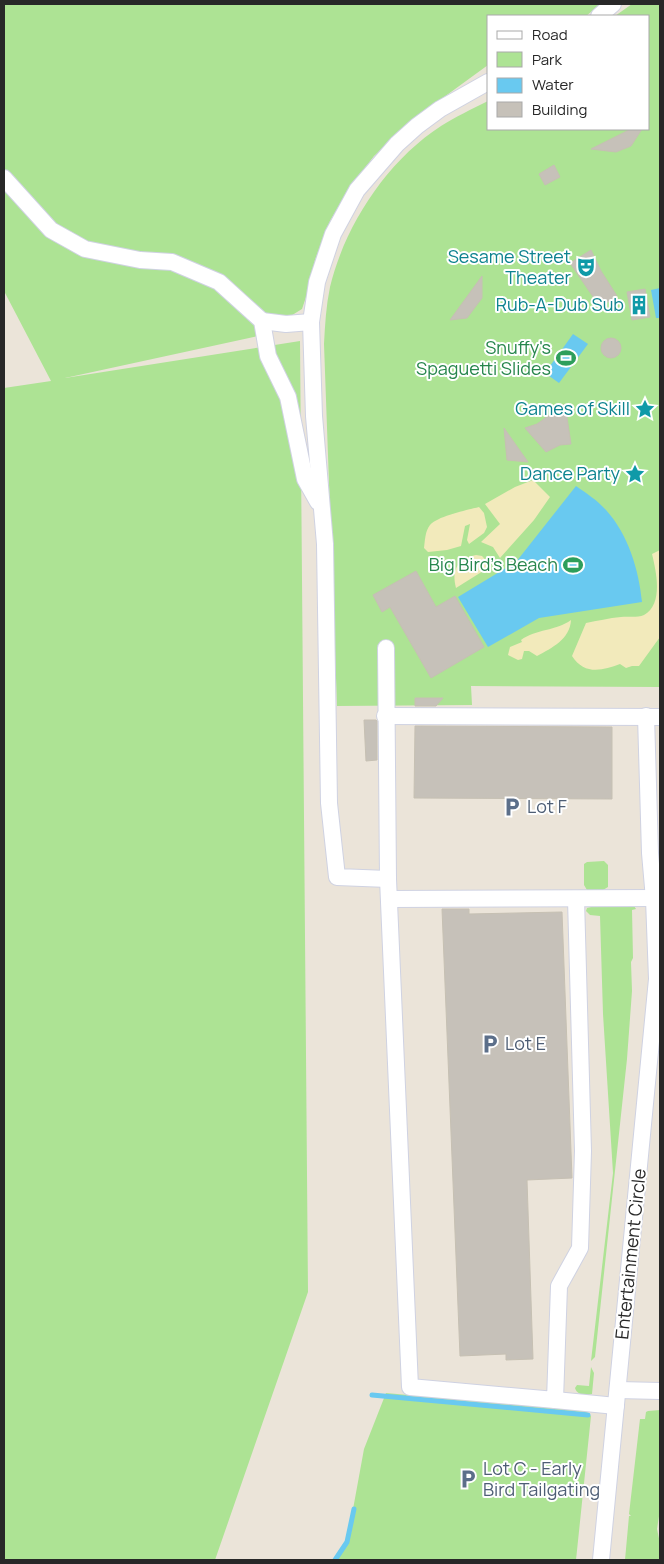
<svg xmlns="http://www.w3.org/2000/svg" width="664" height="1564" font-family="Manrope,sans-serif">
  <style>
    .green { fill: #ade394 }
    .sand { fill: #f2eabb }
    .water { fill: #69c9f0 }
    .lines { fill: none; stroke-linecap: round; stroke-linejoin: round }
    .stream { stroke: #69c9f0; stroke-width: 5 }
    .building { fill: #c6c1b9; stroke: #c6c0b3 }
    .minor-casing { stroke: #cfd2e2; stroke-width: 18 }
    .minor { stroke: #fff; stroke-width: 16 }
    .labels { text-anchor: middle; stroke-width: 4; stroke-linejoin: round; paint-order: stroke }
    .culture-label { font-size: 18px; fill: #0d838f; stroke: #fff; text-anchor: end }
    .leisure-label { font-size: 18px; fill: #27864d; stroke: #fff; text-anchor: end }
    .service-label { font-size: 18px; fill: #4e5e75; stroke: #fff; text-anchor: start }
    .street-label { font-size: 18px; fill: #282828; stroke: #fff }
  </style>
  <rect width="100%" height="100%" fill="#ebe4d9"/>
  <g class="green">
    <path d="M 4,4 L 601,4 L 586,16 L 488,16 L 488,65 L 418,116 L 374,156 L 349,189 L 330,221 L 315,260 L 312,279 L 302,309 L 258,336 L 65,378 L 300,341 L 308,1292 L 215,1560 L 4,1560 L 4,388 L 51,381 L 4,291 Z"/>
    <path d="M 632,4 L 660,4 L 660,687 L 471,686 L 472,705 L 337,706 L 324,344 C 325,325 326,306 330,287 C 345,225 387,161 441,126 C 455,117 472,109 488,101 L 488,129 L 648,129 L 648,16 L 615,16 Z"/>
    <path d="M 604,861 L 608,865 L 608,887 L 603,890 L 587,890 L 584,885 L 584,864 L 587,862 Z"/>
    <path d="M 634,906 L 636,909 L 632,910 L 633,958 L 631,962 L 632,991 L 627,1059 L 595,1357 L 591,1361 L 613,1173 L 603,1014 L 600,916 L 590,915 L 586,911 L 587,908 L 591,907 Z"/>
    <path d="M 591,1367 L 594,1373 L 592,1394 C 585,1396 577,1395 575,1388 L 577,1385 L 589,1386 Z"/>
    <path d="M 386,1393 L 586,1411 L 591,1416 L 576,1560 L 335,1560 L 347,1542 L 364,1449 Z"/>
    <path d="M 648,1411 L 660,1410 L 660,1510 L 657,1529 L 660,1543 L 660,1560 L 625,1560 L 629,1516 L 631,1516 L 629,1514 L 640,1419 L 645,1419 L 646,1412 Z"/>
  </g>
  <g class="sand">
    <path d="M 533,480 L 550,497 L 534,520 L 500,558 L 493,547 L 481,542 L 500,524 L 485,504 L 515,487 Z"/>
    <path d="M 479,507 L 484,513 L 487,527 L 484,533 L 469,544 L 467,540 L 470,524 L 465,526 L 461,546 L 447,550 L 428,552 L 424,548 C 425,541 425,531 430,525 C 438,516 467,510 479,507 Z"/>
    <path d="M 660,550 L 660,637 L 639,666 L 632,666 L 626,668 L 620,664 C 602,671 584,675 572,656 L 586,623 C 597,621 609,618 621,617 C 628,616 637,618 644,615 C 664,604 656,571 652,554 Z"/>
    <path d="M 476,555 L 482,556 L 491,566 L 456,588 C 451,569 458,559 476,555 Z"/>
    <path d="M 571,620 C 570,639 552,648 537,656 L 529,651 L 524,651 L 522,659 L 518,660 L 508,655 L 510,647 L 522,642 L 521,640 C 536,629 556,631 571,620 Z"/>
  </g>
  <g class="water">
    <path d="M 660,288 L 660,318 L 656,318 L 651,290 Z"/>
    <path d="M 573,334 L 588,344 L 559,383 L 545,373 Z"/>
    <path d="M 576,486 C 586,493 597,500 606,510 C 628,534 639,570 642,602 L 539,618 L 488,647 L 458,597 L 516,562 Z"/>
  </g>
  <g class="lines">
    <g class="stream">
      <path d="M 372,1395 L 588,1415"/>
      <path d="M 335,1560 L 347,1542 L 354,1509"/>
    </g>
  </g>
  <g class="building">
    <path d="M 631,129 L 642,129 L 631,146 L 616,152 L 591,149 Z"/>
    <path d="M 554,165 L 560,177 L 545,185 L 539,174 Z"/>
    <path d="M 591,250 L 601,271 L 617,296 L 603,305 L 602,302 L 598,304 L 570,263 Z"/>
    <path d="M 482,276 L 482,298 L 467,318 L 450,320 Z"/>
    <path d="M 645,289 L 650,317 L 632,320 L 627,292 Z"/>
    <circle cx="611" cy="348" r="10"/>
    <path d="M 565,404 L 571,444 L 560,445 L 546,452 L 525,428 L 537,424 Z"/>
    <path d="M 504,428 L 528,462 L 507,460 Z"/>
    <path d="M 416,571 L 436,607 L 455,596 L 484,647 L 431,678 L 390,607 L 382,612 L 373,595 Z"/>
    <path d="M 415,698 L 443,698 L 436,706 L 415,706 Z"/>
    <path d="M 364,720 L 376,720 L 377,721 L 377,760 L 366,761 Z"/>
    <path d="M 415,726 L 612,727 L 612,799 L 414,798 Z"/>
    <path d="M 442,909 L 469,909 L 469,914 L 562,912 L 572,1178 L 527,1180 L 533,1359 L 506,1360 L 506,1354 L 460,1356 Z"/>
  </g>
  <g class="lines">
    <defs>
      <g id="minor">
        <path d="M 599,16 L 613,4"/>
        <path d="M 4,178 L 51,230 L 85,249 L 140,260 L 172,262 L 219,282 L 262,321 L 268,356 L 288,397 L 305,479 L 318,502"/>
        <path d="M 262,321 L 286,324 L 311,322"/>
        <path d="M 386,648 L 388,879 L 410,1387 L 555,1400 L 559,1286 L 580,1248 L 583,1151 L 576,899"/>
        <path d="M 385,716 L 660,717"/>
        <path d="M 388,879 L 337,877 L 329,803 L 325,544 L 314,416 L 311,322 L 317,282 L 333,234 L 357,190 L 397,144 L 417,126 L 440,109 L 488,82"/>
        <path d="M 389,899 L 660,898"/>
        <path d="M 618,1390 L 660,1391"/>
        <path d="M 555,1400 L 616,1406"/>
        <path d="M 601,1560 L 657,979 L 654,899 L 650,853 L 646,716"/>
      </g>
    </defs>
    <use href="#minor" class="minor-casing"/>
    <use href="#minor" class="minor"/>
  </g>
  <defs>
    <symbol id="theatre-bare" viewBox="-9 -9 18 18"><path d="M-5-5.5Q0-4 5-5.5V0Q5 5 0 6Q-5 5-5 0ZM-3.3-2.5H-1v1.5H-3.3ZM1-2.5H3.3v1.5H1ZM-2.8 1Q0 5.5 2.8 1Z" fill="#0f9aa8" stroke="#fff" stroke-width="2.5" paint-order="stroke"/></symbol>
    <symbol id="building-bare" viewBox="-9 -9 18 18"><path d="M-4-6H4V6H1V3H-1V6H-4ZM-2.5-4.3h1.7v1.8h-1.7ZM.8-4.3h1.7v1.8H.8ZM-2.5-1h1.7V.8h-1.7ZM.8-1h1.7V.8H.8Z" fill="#0f9aa8" stroke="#fff" stroke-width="2.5" paint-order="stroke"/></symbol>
    <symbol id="stadium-bare" viewBox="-9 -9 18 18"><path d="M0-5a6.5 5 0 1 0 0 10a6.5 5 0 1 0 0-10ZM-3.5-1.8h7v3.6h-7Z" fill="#2e9e5b" stroke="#fff" stroke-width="2.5" paint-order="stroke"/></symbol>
    <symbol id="sight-bare" viewBox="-9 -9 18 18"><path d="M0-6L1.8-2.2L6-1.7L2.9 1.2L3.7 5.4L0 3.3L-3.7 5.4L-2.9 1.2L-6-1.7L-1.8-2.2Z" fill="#0f9aa8" stroke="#fff" stroke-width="2.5" paint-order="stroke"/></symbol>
    <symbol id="parking-bare" viewBox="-9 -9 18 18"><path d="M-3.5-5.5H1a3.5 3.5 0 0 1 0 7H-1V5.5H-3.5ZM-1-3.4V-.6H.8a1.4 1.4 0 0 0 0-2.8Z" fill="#5c6f8a" stroke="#fff" stroke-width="2.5" paint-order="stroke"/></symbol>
  </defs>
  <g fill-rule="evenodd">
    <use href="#theatre-bare" x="572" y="253" width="28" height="28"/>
    <use href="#building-bare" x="625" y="291" width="28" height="28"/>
    <use href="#stadium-bare" x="552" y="344" width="28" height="28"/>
    <use href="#sight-bare" x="631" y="395" width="28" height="28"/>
    <use href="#sight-bare" x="621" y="460" width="28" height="28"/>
    <use href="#stadium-bare" x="559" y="551" width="28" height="28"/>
    <use href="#parking-bare" x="498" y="793" width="28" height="28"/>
    <use href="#parking-bare" x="476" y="1030" width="28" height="28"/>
    <use href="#parking-bare" x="454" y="1465" width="28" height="28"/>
  </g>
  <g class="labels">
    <g class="culture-label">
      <text x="571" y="263">Sesame Street<tspan x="571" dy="21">Theater</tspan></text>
      <text x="624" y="311">Rub-A-Dub Sub</text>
      <text x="630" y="415">Games of Skill</text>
      <text x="620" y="480">Dance Party</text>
    </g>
    <g class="leisure-label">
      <text x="551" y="354">Snuffy's<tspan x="551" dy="21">Spaguetti Slides</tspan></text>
      <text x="558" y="571">Big Bird's Beach</text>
    </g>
    <g class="service-label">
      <text x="527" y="813">Lot F</text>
      <text x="505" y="1050">Lot E</text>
      <text x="483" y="1475">Lot C - Early<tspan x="483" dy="21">Bird Tailgating</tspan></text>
    </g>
    <g class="street-label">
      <text transform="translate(631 1254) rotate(-84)" y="6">Entertainment Circle</text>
    </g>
  </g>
  <rect width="664" height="1564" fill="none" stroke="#282828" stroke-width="10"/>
  <rect x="487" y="15" width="162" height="115" fill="#ffffff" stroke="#a9a9a9"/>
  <rect x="497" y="31" width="25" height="8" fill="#ffffff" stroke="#a9a9a9"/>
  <text x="532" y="40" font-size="15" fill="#282828">Road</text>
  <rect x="497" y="52" width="25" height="15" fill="#ade394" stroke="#a9a9a9"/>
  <text x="532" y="65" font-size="15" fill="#282828">Park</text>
  <rect x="497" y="78" width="25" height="15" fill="#69c9f0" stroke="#a9a9a9"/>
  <text x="532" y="90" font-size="15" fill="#282828">Water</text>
  <rect x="497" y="102" width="25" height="15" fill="#c6c1b9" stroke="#a9a9a9"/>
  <text x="532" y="115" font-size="15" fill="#282828">Building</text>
</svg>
